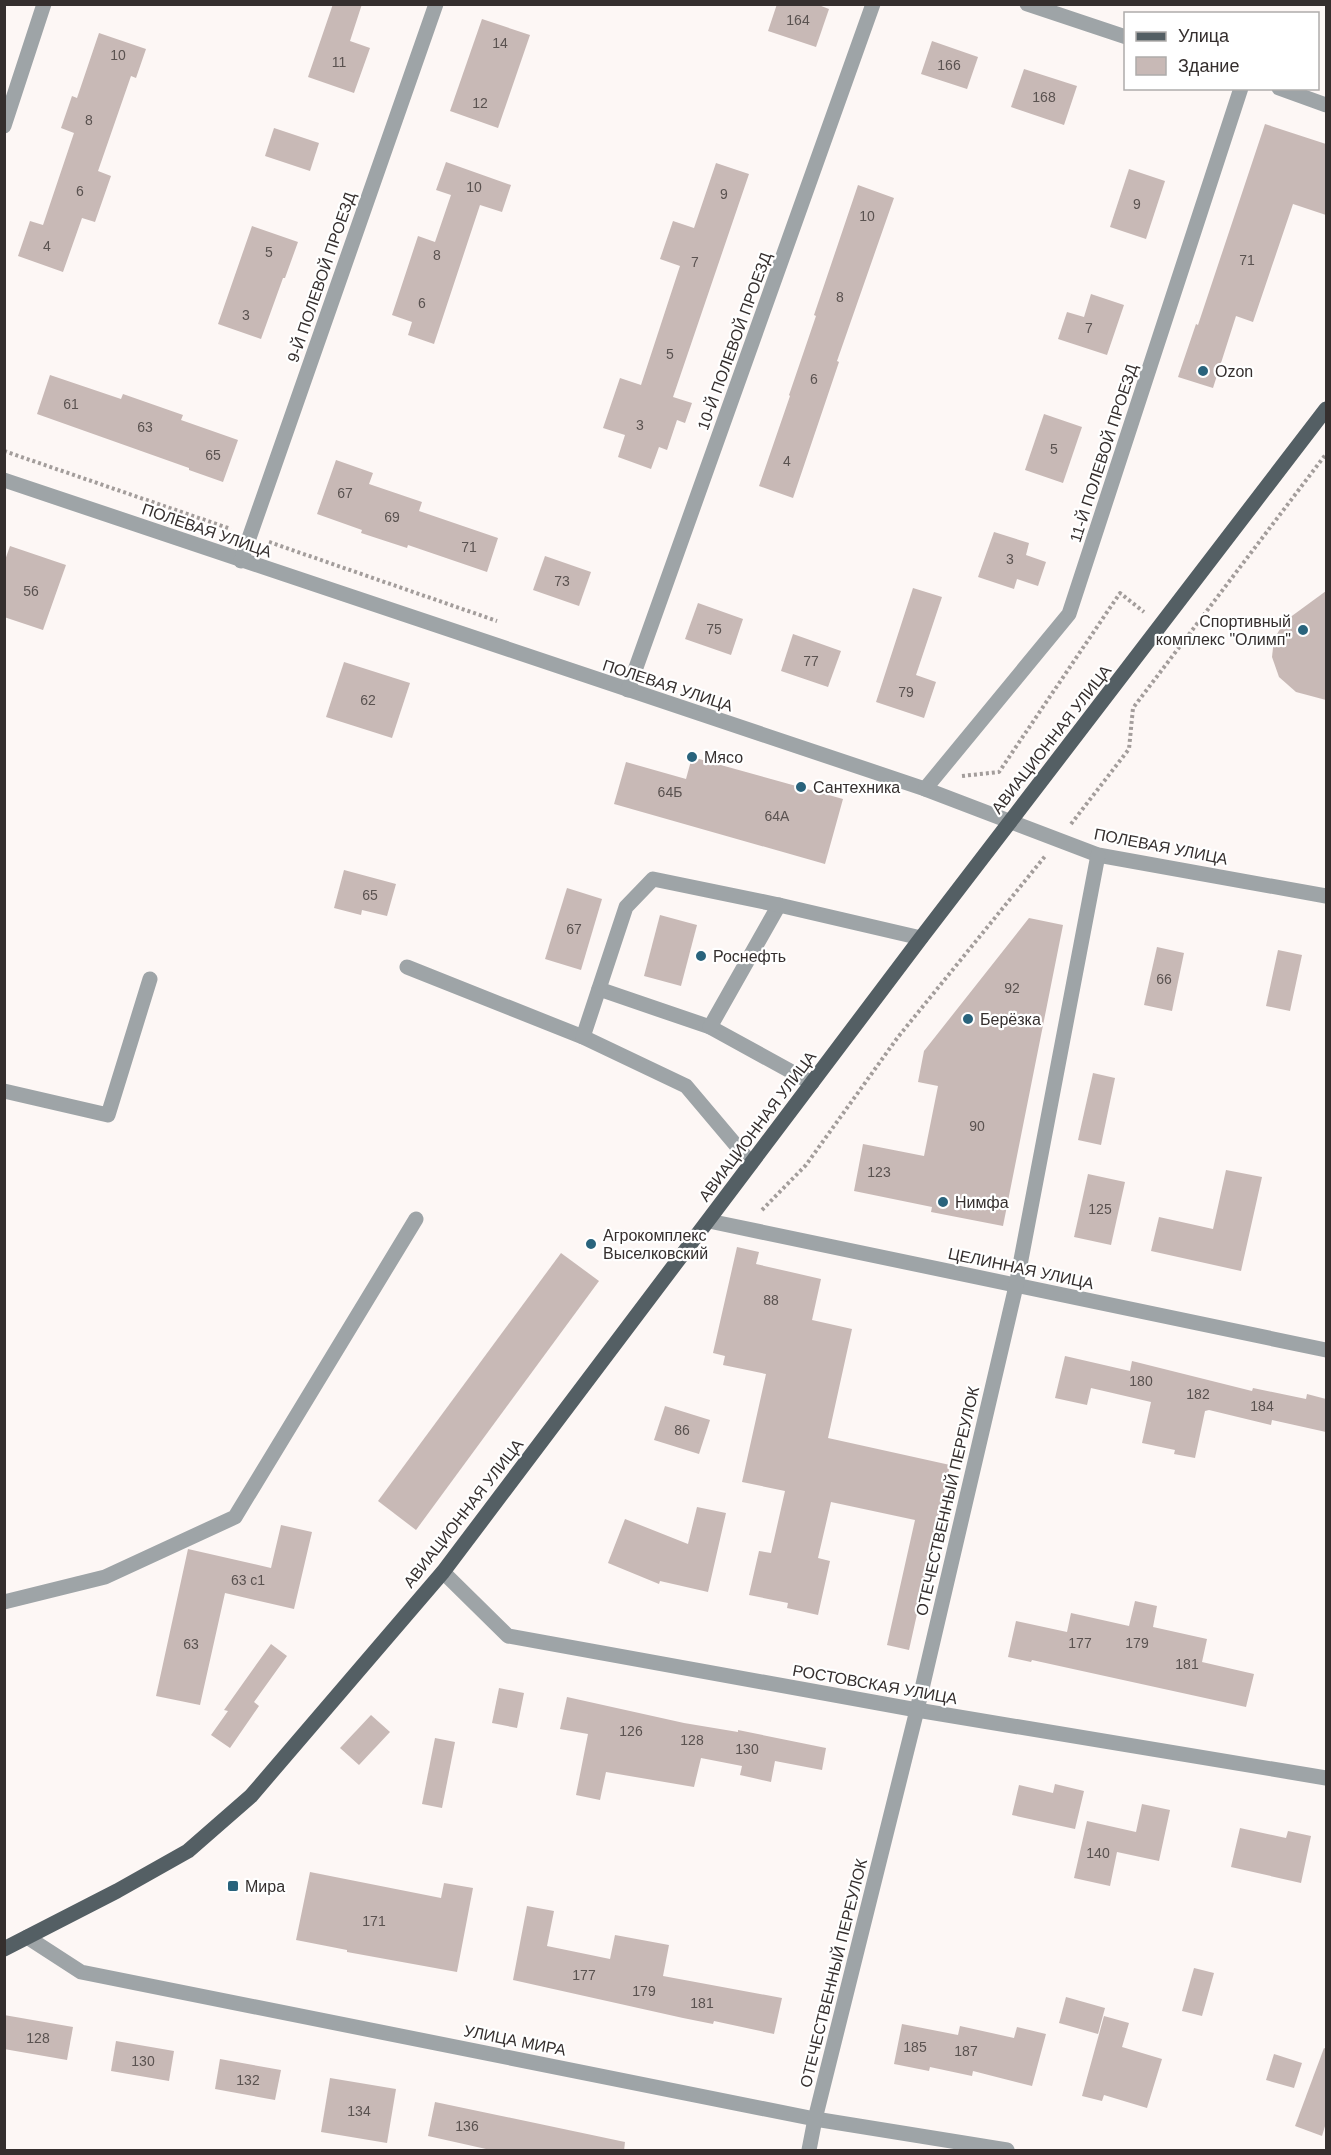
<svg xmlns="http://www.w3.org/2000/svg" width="1331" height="2155" font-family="Arial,sans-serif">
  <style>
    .building { fill: #c8b9b6 }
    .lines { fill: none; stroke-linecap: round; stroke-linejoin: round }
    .path { stroke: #a39d9b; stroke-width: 4; stroke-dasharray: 3 3; stroke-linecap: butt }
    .minor { stroke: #9ea4a7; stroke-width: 15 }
    .major { stroke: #545f64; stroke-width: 15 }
    .poi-dot { fill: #29637c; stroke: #fff; stroke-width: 2 }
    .labels { text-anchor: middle; stroke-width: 4.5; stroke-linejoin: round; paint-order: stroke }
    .number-label { font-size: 14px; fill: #5a5250 }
    .street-label { font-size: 16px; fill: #352f2e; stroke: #fff }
    .poi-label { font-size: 16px; fill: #352f2e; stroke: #fff; text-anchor: start }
  </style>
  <rect width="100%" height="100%" fill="#fdf7f5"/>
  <g class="building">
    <path d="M 333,4 L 362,4 L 350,41 L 370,48 L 354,93 L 308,77 Z"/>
    <path d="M 777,4 L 816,4 L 829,9 L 816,47 L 768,31 Z"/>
    <path d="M 482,19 L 530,35 L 498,128 L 450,111 Z"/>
    <path d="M 99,33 L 146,49 L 136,78 L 131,76 L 98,171 L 111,176 L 95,222 L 82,218 L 63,272 L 18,256 L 30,221 L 43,225 L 74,133 L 61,128 L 72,96 L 77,98 Z"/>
    <path d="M 932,41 L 978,57 L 967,89 L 921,74 Z"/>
    <path d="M 1024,69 L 1077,86 L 1064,125 L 1011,107 Z"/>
    <path d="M 1265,124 L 1326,144 L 1326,215 L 1293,204 L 1253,322 L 1236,316 L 1213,388 L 1178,377 L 1196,324 L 1198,325 Z"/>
    <path d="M 274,128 L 319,143 L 310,171 L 265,156 Z"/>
    <path d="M 446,162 L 511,185 L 502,212 L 480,205 L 434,344 L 408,335 L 412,322 L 392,315 L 418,236 L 435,242 L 451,195 L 436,190 Z"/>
    <path d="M 716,163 L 749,174 L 673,397 L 692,403 L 685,423 L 677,420 L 667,450 L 659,447 L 651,469 L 618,457 L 625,435 L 603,428 L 620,378 L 641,385 L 680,266 L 660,259 L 673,221 L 694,228 Z"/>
    <path d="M 1129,169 L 1165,181 L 1146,239 L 1110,227 Z"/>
    <path d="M 858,185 L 894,198 L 837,361 L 839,362 L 793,498 L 759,486 L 790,396 L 789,395 L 816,316 L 814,315 Z"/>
    <path d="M 252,226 L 298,242 L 285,278 L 283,278 L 261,339 L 218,324 Z"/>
    <path d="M 1091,294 L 1124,305 L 1107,355 L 1058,339 L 1067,312 L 1084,317 Z"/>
    <path d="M 50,375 L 121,399 L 123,394 L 183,415 L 181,420 L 238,440 L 223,482 L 189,470 L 189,468 L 37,414 Z"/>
    <path d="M 1044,414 L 1082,427 L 1063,483 L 1025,470 Z"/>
    <path d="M 336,460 L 373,473 L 369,484 L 422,502 L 419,511 L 498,538 L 487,572 L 408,545 L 407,548 L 361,533 L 362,530 L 317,514 Z"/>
    <path d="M 994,532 L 1029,543 L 1026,555 L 1046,562 L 1038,586 L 1017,579 L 1014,589 L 978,577 Z"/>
    <path d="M 10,546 L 66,565 L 43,630 L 4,617 L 4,563 Z"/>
    <path d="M 545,556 L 591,572 L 579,606 L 533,590 Z"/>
    <path d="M 913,588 L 942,597 L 916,675 L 936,682 L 924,718 L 876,702 Z"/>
    <path d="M 1326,591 L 1326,700 L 1296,692 L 1279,677 L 1272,657 L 1274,639 L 1285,621 Z"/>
    <path d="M 698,603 L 743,619 L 731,655 L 685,639 Z"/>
    <path d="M 793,634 L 841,651 L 828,687 L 781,671 Z"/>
    <path d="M 344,662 L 410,683 L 392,738 L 326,717 Z"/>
    <path d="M 692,757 L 843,799 L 825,864 L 614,804 L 626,762 L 686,779 Z"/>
    <path d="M 344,870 L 396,884 L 387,916 L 362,910 L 361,915 L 334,908 Z"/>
    <path d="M 567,888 L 602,899 L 581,970 L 545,959 Z"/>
    <path d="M 660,915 L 697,925 L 681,986 L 644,976 Z"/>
    <path d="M 1029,918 L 1063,925 L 1003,1226 L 931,1212 L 932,1207 L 854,1191 L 863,1144 L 924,1156 L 938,1086 L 918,1082 L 924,1051 Z"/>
    <path d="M 1157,947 L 1184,953 L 1172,1011 L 1144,1005 Z"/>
    <path d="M 1278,950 L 1302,955 L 1290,1011 L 1266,1006 Z"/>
    <path d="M 1093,1073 L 1115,1078 L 1101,1145 L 1078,1140 Z"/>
    <path d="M 1226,1170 L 1262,1177 L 1241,1271 L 1151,1251 L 1159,1217 L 1213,1229 Z"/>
    <path d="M 1088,1174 L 1125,1182 L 1111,1245 L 1074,1237 Z"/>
    <path d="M 737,1247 L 759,1252 L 756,1264 L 821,1279 L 812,1320 L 852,1329 L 828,1438 L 950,1465 L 909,1650 L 887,1645 L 915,1520 L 831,1502 L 818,1558 L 830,1561 L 818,1615 L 787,1608 L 788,1603 L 749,1595 L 759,1551 L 771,1553 L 785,1491 L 742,1482 L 766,1374 L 723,1365 L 725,1356 L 713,1353 Z"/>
    <path d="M 561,1253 L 599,1281 L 416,1530 L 378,1501 Z"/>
    <path d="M 1065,1356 L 1130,1371 L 1132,1361 L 1252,1391 L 1253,1388 L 1306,1399 L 1307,1394 L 1326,1399 L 1326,1432 L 1272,1420 L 1271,1425 L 1209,1410 L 1205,1411 L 1195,1458 L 1174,1454 L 1175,1450 L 1142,1443 L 1151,1402 L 1091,1388 L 1087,1405 L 1055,1398 Z"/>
    <path d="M 665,1406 L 710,1420 L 699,1454 L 654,1440 Z"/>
    <path d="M 697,1507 L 726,1513 L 708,1592 L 660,1581 L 659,1584 L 608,1563 L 625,1519 L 688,1544 Z"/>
    <path d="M 281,1525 L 312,1532 L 294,1609 L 225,1593 L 200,1705 L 156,1696 L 188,1549 L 271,1568 Z"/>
    <path d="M 1135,1601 L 1157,1606 L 1153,1627 L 1207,1639 L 1202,1662 L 1254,1674 L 1246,1707 L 1032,1660 L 1031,1662 L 1008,1657 L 1016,1621 L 1067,1632 L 1071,1613 L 1129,1626 Z"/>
    <path d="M 271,1644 L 287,1656 L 254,1702 L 259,1706 L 230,1748 L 211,1735 L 228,1711 L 224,1710 Z"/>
    <path d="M 499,1688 L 524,1693 L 517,1728 L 492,1723 Z"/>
    <path d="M 567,1697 L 684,1723 L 738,1732 L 738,1730 L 826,1748 L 822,1770 L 775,1761 L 771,1782 L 740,1775 L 742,1766 L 701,1758 L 694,1787 L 606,1772 L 600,1800 L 576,1795 L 588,1734 L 560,1729 Z"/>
    <path d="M 371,1715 L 390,1732 L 359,1765 L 340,1748 Z"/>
    <path d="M 435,1738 L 455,1742 L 442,1808 L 422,1804 Z"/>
    <path d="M 1055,1784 L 1084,1791 L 1075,1829 L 1012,1815 L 1019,1785 L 1053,1793 Z"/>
    <path d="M 1142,1804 L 1170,1810 L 1159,1861 L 1117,1852 L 1110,1886 L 1074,1878 L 1087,1821 L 1136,1832 Z"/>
    <path d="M 1240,1828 L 1286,1838 L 1288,1831 L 1311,1836 L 1301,1883 L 1231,1867 Z"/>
    <path d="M 310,1872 L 441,1898 L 444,1883 L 473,1888 L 457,1972 L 347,1952 L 347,1950 L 296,1940 Z"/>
    <path d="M 527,1906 L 554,1911 L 547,1946 L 610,1959 L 615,1935 L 669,1945 L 663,1976 L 782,1998 L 774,2034 L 714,2021 L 713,2024 L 683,2018 L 513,1980 Z"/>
    <path d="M 1194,1968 L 1214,1973 L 1202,2016 L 1182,2011 Z"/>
    <path d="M 1066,1997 L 1105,2008 L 1098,2034 L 1059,2023 Z"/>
    <path d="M 4,2015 L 73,2027 L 67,2060 L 4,2049 Z"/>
    <path d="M 1104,2016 L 1129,2023 L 1122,2047 L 1162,2059 L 1147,2108 L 1104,2095 L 1102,2101 L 1082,2096 Z"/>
    <path d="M 902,2024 L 958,2035 L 960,2026 L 1014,2038 L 1017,2027 L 1046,2034 L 1032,2086 L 973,2071 L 972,2076 L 930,2067 L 929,2071 L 894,2064 Z"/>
    <path d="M 116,2041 L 174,2051 L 169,2081 L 111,2071 Z"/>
    <path d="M 1324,2048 L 1326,2049 L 1326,2123 L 1322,2136 L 1295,2126 Z"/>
    <path d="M 1274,2054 L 1302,2063 L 1294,2088 L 1266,2080 Z"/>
    <path d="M 220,2059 L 281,2070 L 275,2100 L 215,2089 Z"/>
    <path d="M 330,2078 L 396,2089 L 387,2143 L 321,2132 Z"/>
    <path d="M 435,2102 L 625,2142 L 624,2151 L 495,2151 L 428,2136 Z"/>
  </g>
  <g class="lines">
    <g class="path">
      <path d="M 4,451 L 231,529"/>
      <path d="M 269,542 L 497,621"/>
      <path d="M 962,776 L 999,772 L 1120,593 L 1144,612"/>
      <path d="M 1071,824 L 1129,749 L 1133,708 L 1326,454"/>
      <path d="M 762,1210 L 806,1165 L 898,1037 L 1046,855"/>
    </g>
    <g class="minor">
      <path d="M 1027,4 L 1126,37"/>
      <path d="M 1279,88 L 1326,105"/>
      <path d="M 4,126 L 44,4"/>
      <path d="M 4,480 L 925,789 L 1098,855 L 1326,896"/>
      <path d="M 241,561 L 436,4"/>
      <path d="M 628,690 L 873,4"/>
      <path d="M 925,789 L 1069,614 L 1241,88"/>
      <path d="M 407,967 L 583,1037 L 686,1086 L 751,1163"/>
      <path d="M 599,989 L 710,1027 L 812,1083"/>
      <path d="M 710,1027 L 779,905"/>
      <path d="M 583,1037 L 626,907 L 653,879 L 779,905 L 921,938"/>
      <path d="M 4,1091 L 108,1115 L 150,979"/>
      <path d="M 709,1221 L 1326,1350"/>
      <path d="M 443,1572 L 508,1636 L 917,1710 L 1326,1778"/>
      <path d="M 4,1602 L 105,1577 L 235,1517 L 416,1219"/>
      <path d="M 27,1937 L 81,1972 L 815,2119 L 1007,2150"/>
      <path d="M 809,2150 L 815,2119 L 917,1710 L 1016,1286 L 1098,855"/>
    </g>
    <path class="major" d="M 4,1949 L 117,1891 L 188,1851 L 251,1796 L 443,1572 L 921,938 L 1326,409"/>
  </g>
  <g class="poi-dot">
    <circle cx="1203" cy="371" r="6"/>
    <circle cx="1303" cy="630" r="6"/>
    <circle cx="692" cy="757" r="6"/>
    <circle cx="801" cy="787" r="6"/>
    <circle cx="701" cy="956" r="6"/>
    <circle cx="968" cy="1019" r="6"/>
    <circle cx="943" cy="1202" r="6"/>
    <circle cx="591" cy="1244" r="6"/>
    <rect x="227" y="1880" width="12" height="12" rx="3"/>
  </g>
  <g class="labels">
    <g class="number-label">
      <text x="798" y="25">164</text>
      <text x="500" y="48">14</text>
      <text x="118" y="60">10</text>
      <text x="339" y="67">11</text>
      <text x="949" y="70">166</text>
      <text x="1044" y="102">168</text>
      <text x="480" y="108">12</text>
      <text x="89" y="125">8</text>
      <text x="474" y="192">10</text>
      <text x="80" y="196">6</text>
      <text x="724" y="199">9</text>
      <text x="1137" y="209">9</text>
      <text x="867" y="221">10</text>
      <text x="47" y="251">4</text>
      <text x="269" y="257">5</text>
      <text x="437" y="260">8</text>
      <text x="1247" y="265">71</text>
      <text x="695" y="267">7</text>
      <text x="840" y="302">8</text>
      <text x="422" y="308">6</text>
      <text x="246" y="320">3</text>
      <text x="1089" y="333">7</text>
      <text x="670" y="359">5</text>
      <text x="814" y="384">6</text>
      <text x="71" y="409">61</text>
      <text x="640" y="430">3</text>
      <text x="145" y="432">63</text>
      <text x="1054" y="454">5</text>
      <text x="213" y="460">65</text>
      <text x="787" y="466">4</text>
      <text x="345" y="498">67</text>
      <text x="392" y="522">69</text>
      <text x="469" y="552">71</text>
      <text x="1010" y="564">3</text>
      <text x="562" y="586">73</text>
      <text x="31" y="596">56</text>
      <text x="714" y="634">75</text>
      <text x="811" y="666">77</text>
      <text x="906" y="697">79</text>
      <text x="368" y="705">62</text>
      <text x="670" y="797">64Б</text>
      <text x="777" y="821">64А</text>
      <text x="370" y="900">65</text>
      <text x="574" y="934">67</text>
      <text x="1164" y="984">66</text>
      <text x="1012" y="993">92</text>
      <text x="977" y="1131">90</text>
      <text x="879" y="1177">123</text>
      <text x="1100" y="1214">125</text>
      <text x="771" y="1305">88</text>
      <text x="1141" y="1386">180</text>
      <text x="1198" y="1399">182</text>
      <text x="1262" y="1411">184</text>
      <text x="682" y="1435">86</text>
      <text x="248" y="1585">63 с1</text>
      <text x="1080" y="1648">177</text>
      <text x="1137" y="1648">179</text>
      <text x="191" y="1649">63</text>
      <text x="1187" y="1669">181</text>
      <text x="631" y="1736">126</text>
      <text x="692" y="1745">128</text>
      <text x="747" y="1754">130</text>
      <text x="1098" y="1858">140</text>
      <text x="374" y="1926">171</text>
      <text x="584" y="1980">177</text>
      <text x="644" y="1996">179</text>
      <text x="702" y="2008">181</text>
      <text x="38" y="2043">128</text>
      <text x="915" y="2052">185</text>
      <text x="966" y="2056">187</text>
      <text x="143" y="2066">130</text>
      <text x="248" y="2085">132</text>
      <text x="359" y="2116">134</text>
      <text x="467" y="2131">136</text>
    </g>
    <g class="street-label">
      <text transform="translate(321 277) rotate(-71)" y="6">9-Й ПОЛЕВОЙ ПРОЕЗД</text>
      <text transform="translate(734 341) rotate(-70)" y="6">10-Й ПОЛЕВОЙ ПРОЕЗД</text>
      <text transform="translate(1103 453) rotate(-72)" y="6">11-Й ПОЛЕВОЙ ПРОЕЗД</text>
      <text transform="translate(207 530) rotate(19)" y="6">ПОЛЕВАЯ УЛИЦА</text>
      <text transform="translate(668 685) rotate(18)" y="6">ПОЛЕВАЯ УЛИЦА</text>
      <text transform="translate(1051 739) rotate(-52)" y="6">АВИАЦИОННАЯ УЛИЦА</text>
      <text transform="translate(1161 846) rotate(11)" y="6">ПОЛЕВАЯ УЛИЦА</text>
      <text transform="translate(757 1126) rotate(-53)" y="6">АВИАЦИОННАЯ УЛИЦА</text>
      <text transform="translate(1021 1268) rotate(12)" y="6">ЦЕЛИННАЯ УЛИЦА</text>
      <text transform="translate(947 1501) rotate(-77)" y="6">ОТЕЧЕСТВЕННЫЙ ПЕРЕУЛОК</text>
      <text transform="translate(463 1513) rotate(-52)" y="6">АВИАЦИОННАЯ УЛИЦА</text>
      <text transform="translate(875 1684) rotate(10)" y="6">РОСТОВСКАЯ УЛИЦА</text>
      <text transform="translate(833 1973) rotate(-76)" y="6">ОТЕЧЕСТВЕННЫЙ ПЕРЕУЛОК</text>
      <text transform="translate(515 2040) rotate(11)" y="6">УЛИЦА МИРА</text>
    </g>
    <g class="poi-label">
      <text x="1215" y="377">Ozon</text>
      <text x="1291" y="627" text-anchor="end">Спортивный<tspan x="1291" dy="18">комплекс "Олимп"</tspan></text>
      <text x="704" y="763">Мясо</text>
      <text x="813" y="793">Сантехника</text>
      <text x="713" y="962">Роснефть</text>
      <text x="980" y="1025">Берёзка</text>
      <text x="955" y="1208">Нимфа</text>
      <text x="603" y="1241">Агрокомплекс<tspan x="603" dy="18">Выселковский</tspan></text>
      <text x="245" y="1892">Мира</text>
    </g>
  </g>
  <rect width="1331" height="2155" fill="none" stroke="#352f2e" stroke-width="12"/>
  <rect x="1124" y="12" width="195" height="78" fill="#ffffff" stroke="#aeacab" stroke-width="1.5"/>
  <rect x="1136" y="32" width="30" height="9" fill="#545f64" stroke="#aeacab" stroke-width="1.5"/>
  <text x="1178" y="42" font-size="18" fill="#352f2e">Улица</text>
  <rect x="1136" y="57" width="30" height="18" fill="#c8b9b6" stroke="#aeacab" stroke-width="1.5"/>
  <text x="1178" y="72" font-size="18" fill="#352f2e">Здание</text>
</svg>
